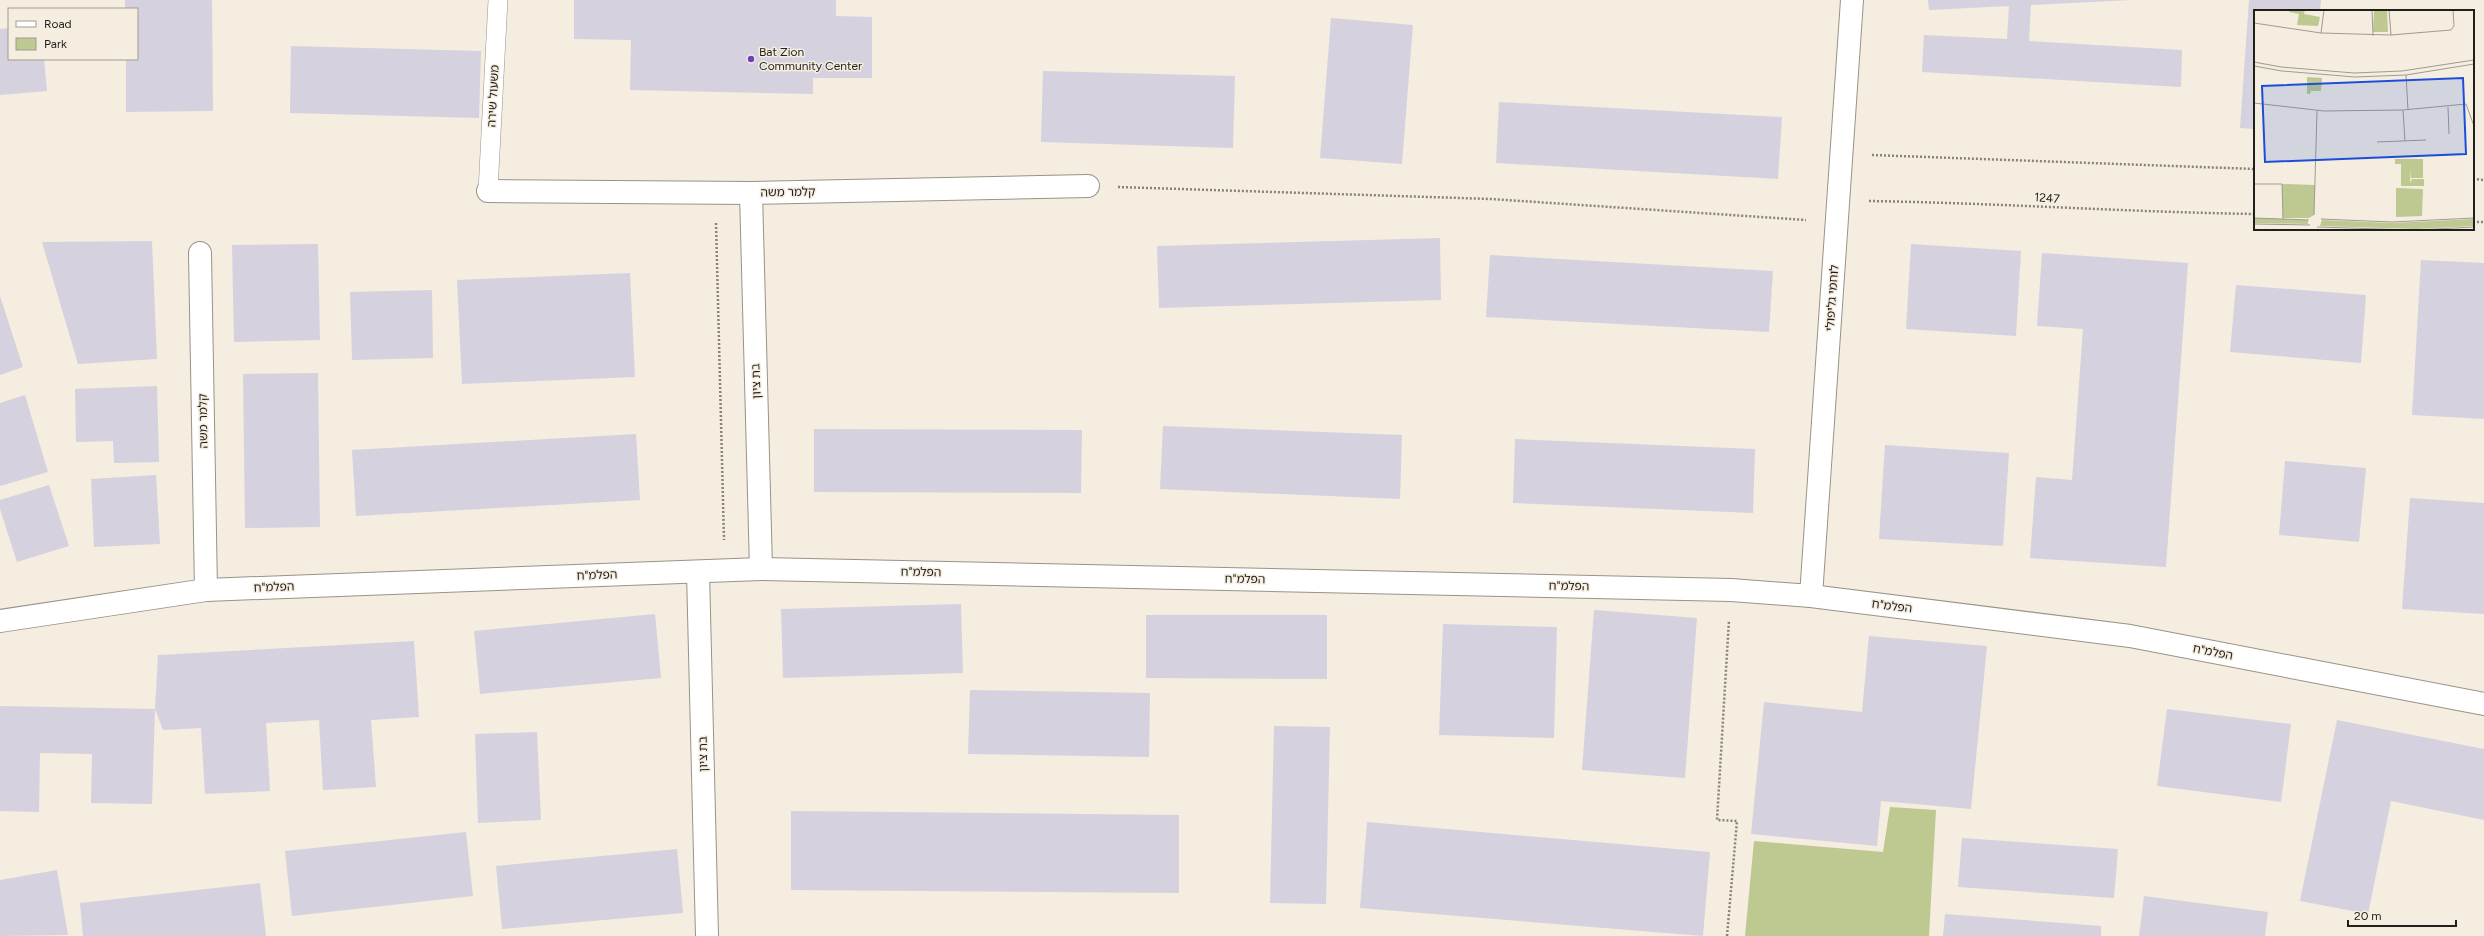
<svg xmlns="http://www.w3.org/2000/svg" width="2484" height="936" font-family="Figtree,'Noto Sans Hebrew',sans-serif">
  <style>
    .green { fill: #bdc991 }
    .building { fill: #d6d1de }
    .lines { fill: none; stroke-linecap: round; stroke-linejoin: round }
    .lane-casing { stroke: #999387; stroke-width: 20 }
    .street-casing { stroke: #999387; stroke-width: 24 }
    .path { stroke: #87837a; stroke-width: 2.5; stroke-dasharray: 2 2; stroke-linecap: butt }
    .lane { stroke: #fff; stroke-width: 19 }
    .street { stroke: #fff; stroke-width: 22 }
    .poi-dot { fill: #6e41b9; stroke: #f4ede0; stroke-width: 1.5 }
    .labels { text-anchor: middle; stroke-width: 3; stroke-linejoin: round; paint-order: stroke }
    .poi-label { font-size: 12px; fill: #211f1a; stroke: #f4ede0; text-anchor: start }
    .street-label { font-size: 12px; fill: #211f1a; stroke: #f4ede0 }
    .inset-road { fill: none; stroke: #a09b91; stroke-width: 1 }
    .view { fill: #1d4ed8; fill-opacity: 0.15; stroke: #1d4ed8; stroke-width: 2 }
    .inset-edge { fill: none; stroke: #211f1a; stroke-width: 2 }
  </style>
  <rect width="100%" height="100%" fill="#f4ede0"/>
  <path class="green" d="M 1890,807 L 1936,810 L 1929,936 L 1745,936 L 1754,841 L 1883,852 Z"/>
  <g class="building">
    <path d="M 125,0 L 212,0 L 213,111 L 126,112 L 126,59 L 137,59 L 137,9 L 125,9 Z"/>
    <path d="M 574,0 L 836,0 L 836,16 L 872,17 L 872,78 L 813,78 L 813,94 L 630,90 L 631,40 L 574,39 Z"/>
    <path d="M 1928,0 L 2131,0 L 2031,5 L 2029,41 L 2182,50 L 2181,87 L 1922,72 L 1924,35 L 2007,39 L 2009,6 L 1929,10 Z"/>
    <path d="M 2249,0 L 2321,0 L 2320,11 L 2255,11 L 2255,129 L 2240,128 Z"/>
    <path d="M 1331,18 L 1413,25 L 1402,164 L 1320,158 Z"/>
    <path d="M 9,28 L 9,59 L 44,59 L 47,91 L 0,95 L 0,29 Z"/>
    <path d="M 291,46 L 481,51 L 479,118 L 290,113 Z"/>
    <path d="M 1043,71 L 1235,76 L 1233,148 L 1041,142 Z"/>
    <path d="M 1499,102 L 1782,117 L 1778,179 L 1496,163 Z"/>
    <path d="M 1440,238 L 1441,300 L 1159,308 L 1157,246 Z"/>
    <path d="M 152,241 L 157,359 L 78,364 L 42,242 Z"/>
    <path d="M 318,244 L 320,340 L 234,342 L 232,245 Z"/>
    <path d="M 1911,244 L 2021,251 L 2016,336 L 1906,329 Z"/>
    <path d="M 2042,253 L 2188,263 L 2166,567 L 2030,558 L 2036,477 L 2072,480 L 2083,329 L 2037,326 Z"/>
    <path d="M 1490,255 L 1773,271 L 1769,332 L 1486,317 Z"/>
    <path d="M 2421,260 L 2484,263 L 2484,419 L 2412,415 Z"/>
    <path d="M 630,273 L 635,377 L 462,384 L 457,280 Z"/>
    <path d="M 2236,285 L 2366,295 L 2361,363 L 2230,352 Z"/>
    <path d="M 432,290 L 433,358 L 352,360 L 350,292 Z"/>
    <path d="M 0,296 L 23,367 L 0,375 Z"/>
    <path d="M 318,373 L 320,527 L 245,528 L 243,374 Z"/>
    <path d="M 157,386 L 159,462 L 114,463 L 113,441 L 76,442 L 75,389 Z"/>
    <path d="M 25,395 L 48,472 L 0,486 L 0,403 Z"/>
    <path d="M 1163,426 L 1402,435 L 1400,499 L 1160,489 Z"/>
    <path d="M 814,429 L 1082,430 L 1081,493 L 814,492 Z"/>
    <path d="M 636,434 L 640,500 L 356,516 L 352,450 Z"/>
    <path d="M 1515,439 L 1755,449 L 1753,513 L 1513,503 Z"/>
    <path d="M 1885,445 L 2009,453 L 2003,546 L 1879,539 Z"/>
    <path d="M 2285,461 L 2366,468 L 2359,542 L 2279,535 Z"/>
    <path d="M 156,475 L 160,544 L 94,547 L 91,479 Z"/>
    <path d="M 49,485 L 69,546 L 17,562 L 0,509 L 0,500 Z"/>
    <path d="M 2410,498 L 2484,503 L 2484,614 L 2402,609 Z"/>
    <path d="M 961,604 L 963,673 L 783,678 L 781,609 Z"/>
    <path d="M 1594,610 L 1697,618 L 1685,778 L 1582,770 Z"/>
    <path d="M 655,614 L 661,678 L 480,694 L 474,631 Z"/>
    <path d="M 1146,615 L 1327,615 L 1327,679 L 1146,678 Z"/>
    <path d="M 1443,624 L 1557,627 L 1554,738 L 1439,735 Z"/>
    <path d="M 1869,636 L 1987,646 L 1971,809 L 1881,801 L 1877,846 L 1751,834 L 1764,702 L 1862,712 Z"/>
    <path d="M 414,641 L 419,717 L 371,720 L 376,787 L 323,790 L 319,720 L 266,723 L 270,791 L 205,794 L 201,728 L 163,730 L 155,709 L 158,655 Z"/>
    <path d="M 970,690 L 1150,693 L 1149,757 L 968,754 Z"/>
    <path d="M 0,706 L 155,709 L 152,804 L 91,803 L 92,754 L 40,753 L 39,812 L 0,811 Z"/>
    <path d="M 2167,709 L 2291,724 L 2281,802 L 2157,786 Z"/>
    <path d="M 2337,720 L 2484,749 L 2484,820 L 2391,801 L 2368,914 L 2300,901 Z"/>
    <path d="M 1274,726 L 1330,727 L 1326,904 L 1270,903 Z"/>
    <path d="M 537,732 L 541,820 L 478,823 L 475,734 Z"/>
    <path d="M 791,811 L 1179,815 L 1179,893 L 791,890 Z"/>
    <path d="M 1367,822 L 1710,852 L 1703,936 L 1360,908 Z"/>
    <path d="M 466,832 L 473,896 L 292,916 L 285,851 Z"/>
    <path d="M 1962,838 L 2118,849 L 2114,898 L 1958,887 Z"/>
    <path d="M 677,849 L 683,913 L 502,929 L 496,866 Z"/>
    <path d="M 57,870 L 68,935 L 0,936 L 0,880 Z"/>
    <path d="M 260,883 L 266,936 L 83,936 L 80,903 Z"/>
    <path d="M 2144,896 L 2268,912 L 2265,936 L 2139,936 Z"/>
    <path d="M 1945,914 L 2101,926 L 2101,936 L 1943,936 Z"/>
  </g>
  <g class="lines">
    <defs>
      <path id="lane" d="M 488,191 L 498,0"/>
      <g id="street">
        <path d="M 488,191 L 751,193 L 1088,186"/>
        <path d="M 751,193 L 761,569"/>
        <path d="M 200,253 L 206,590"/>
        <path d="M 698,572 L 707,936"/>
        <path d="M 1811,596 L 1852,0"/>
        <path d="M 0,621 L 206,590 L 761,569 L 1731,590 L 1811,596 L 2130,636 L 2484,704"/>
      </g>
    </defs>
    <use href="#lane" class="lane-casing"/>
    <use href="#street" class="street-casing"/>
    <g class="path">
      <path d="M 1872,155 L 2255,169"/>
      <path d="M 2473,179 L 2484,180"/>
      <path d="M 1118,187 L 1491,199 L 1806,220"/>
      <path d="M 1869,201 C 1998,203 2126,212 2255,214"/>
      <path d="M 2473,222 L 2484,222"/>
      <path d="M 716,223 L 724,540"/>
      <path d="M 1727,936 L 1737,821 L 1717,820 L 1729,620"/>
    </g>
    <use href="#lane" class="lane"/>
    <use href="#street" class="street"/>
  </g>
  <circle class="poi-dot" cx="751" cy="59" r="4"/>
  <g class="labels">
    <g class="poi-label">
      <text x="759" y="56">Bat Zion<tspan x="759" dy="14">Community Center</tspan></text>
    </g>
    <g class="street-label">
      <text transform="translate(493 96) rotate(-87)" y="4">משעול שירה</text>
      <text transform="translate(788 192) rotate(-1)" y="4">קלמר משה</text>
      <text transform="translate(2047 198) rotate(4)" y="4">1247</text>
      <text transform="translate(1832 298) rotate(-86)" y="4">לוחמי גליפולי</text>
      <text transform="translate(756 381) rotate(-92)" y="4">בת ציון</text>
      <text transform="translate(203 421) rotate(-91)" y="4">קלמר משה</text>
      <text transform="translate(921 572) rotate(1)" y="4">הפלמ"ח</text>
      <text transform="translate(597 575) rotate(-2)" y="4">הפלמ"ח</text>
      <text transform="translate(1245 579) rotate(1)" y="4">הפלמ"ח</text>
      <text transform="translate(1569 586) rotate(1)" y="4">הפלמ"ח</text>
      <text transform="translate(274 587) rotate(-2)" y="4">הפלמ"ח</text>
      <text transform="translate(1892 606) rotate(7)" y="4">הפלמ"ח</text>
      <text transform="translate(2213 652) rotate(11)" y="4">הפלמ"ח</text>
      <text transform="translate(703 754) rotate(-91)" y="4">בת ציון</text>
    </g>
  </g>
  <g transform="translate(2254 10)">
    <rect width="220" height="220" fill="#f4ede0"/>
    <path d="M 36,0 L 51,0 L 50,4 L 66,7 L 64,16 L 43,15 L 45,4 L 35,2 ZM 120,0 L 133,0 L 134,22 L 119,22 ZM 53,67 L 68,68 L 67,81 L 57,81 L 56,84 L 53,84 ZM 141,149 L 169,149 L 169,168 L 157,168 L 157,158 L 156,173 L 158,169 L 170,169 L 170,176 L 147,176 L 147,154 L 141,154 ZM 28,174 L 61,175 L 60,205 L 55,208 L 29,208 ZM 142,178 L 169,179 L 168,206 L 142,207 ZM 0,208 L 54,210 L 54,214 L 0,213 ZM 220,209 L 220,216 L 162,219 L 66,216 L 68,210 L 138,213 Z" fill="#bdc991"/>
    <path class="inset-road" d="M 118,0 L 119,26M 135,0 L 137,25M 0,13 L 67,23 L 137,25 L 197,20 L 200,16 L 199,0M 67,23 L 70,0M 0,52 L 27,57 L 100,63 L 148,61 L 220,50M 0,56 L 28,61 L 101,67 L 152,65 L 220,54M 152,65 L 154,100M 0,93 L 70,101 L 149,100 L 212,94 L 220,116M 194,97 L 195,124M 149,100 L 151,131M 123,132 L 172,130M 0,174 L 28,174 L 29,209M 60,205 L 63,101M 0,208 L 55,210M 67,209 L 138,212 L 220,208M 0,214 L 56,215M 63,217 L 159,220M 163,220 L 220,217"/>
    <path class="view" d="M 209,68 L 212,144 L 11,152 L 8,76 Z"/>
    <rect width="220" height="220" class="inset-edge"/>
  </g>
  <rect x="8" y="8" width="130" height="52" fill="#f4ede0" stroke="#a09b91"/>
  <rect x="16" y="21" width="20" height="6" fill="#ffffff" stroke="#a09b91"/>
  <text x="44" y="28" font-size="12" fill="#211f1a">Road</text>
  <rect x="16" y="38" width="20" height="12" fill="#bdc991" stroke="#a09b91"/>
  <text x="44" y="48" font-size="12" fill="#211f1a">Park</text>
  <path d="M2348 920v6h108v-6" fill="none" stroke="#211f1a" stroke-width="2"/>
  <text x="2354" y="920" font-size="12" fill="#211f1a" stroke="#f4ede0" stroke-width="3" paint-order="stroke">20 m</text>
</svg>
